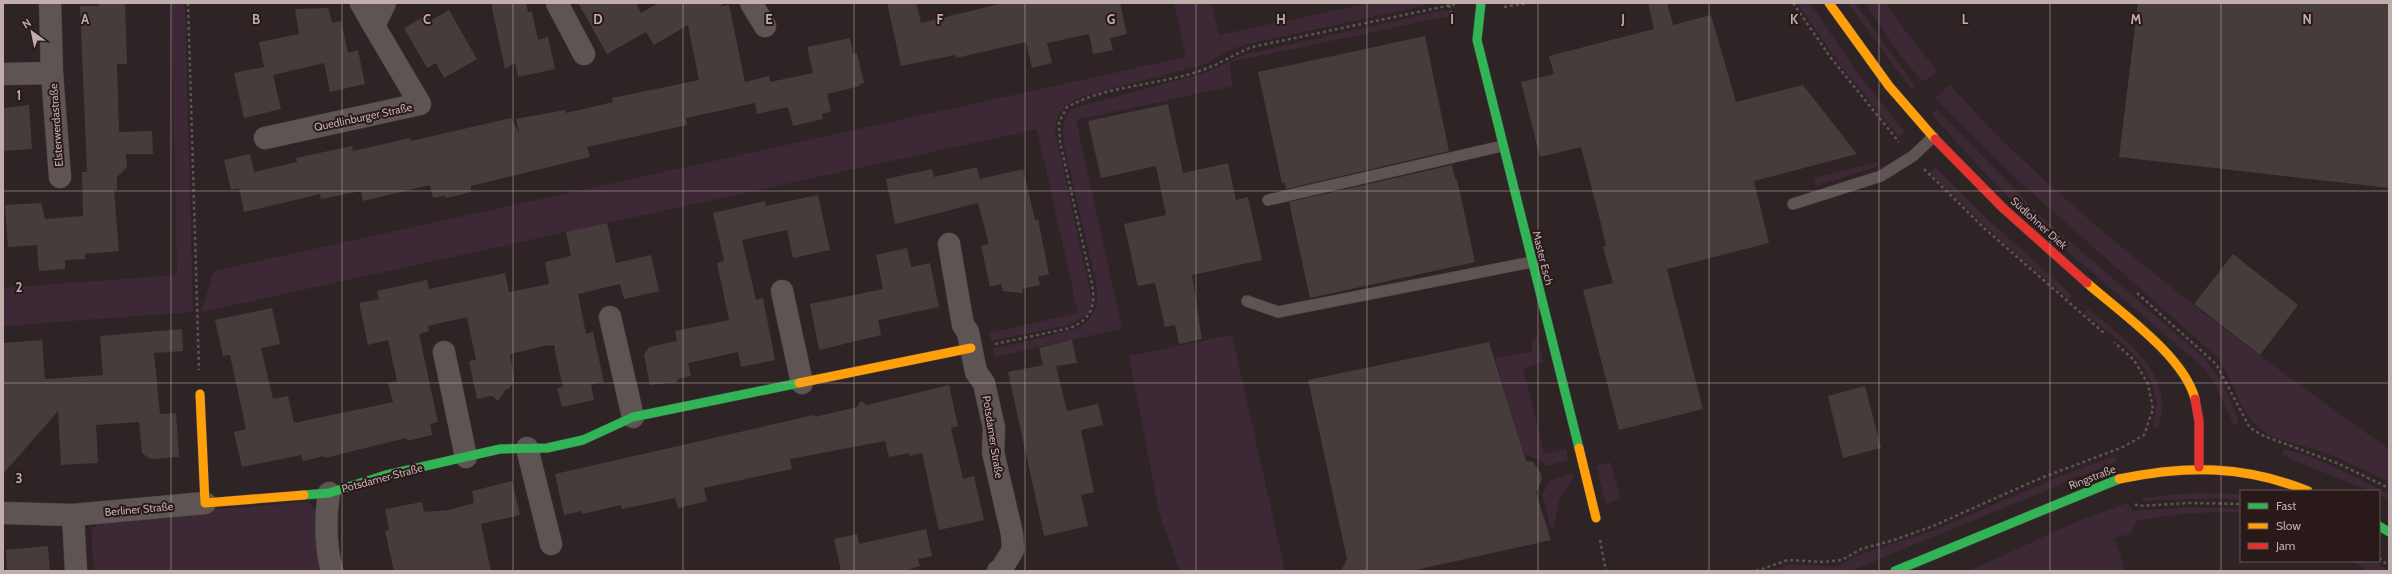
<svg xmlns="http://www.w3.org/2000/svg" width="2392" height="574" font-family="Cabin,sans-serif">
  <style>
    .green { fill: #3c2935 }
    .building { fill: #463c3c }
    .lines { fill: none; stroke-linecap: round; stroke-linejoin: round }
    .lane-casing { stroke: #484040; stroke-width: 12 }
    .street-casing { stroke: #484040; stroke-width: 23 }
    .fast-casing { stroke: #484040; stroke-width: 10 }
    .slow-casing { stroke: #484040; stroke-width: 10 }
    .jam-casing { stroke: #484040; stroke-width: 10 }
    .path { stroke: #5c5354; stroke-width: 2.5; stroke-dasharray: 3 3; stroke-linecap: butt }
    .lane { stroke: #5e5454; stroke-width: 11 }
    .street { stroke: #5e5454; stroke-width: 22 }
    .fast { stroke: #30b455; stroke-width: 9 }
    .slow { stroke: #ff9f0a; stroke-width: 9 }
    .jam { stroke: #e5322d; stroke-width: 9 }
    .grid { fill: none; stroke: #c2adad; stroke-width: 1; stroke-opacity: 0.55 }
    .labels { text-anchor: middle; stroke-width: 4; stroke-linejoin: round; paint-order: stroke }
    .street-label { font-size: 11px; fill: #c2adad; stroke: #291919 }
    .grid-label { font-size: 13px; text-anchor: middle; font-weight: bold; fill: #c2adad; stroke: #291919; stroke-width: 4; stroke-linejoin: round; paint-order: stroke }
  </style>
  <rect width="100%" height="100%" fill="#2f2425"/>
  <g class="green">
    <path d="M 171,3 L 185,3 L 193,312 L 3,326 L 3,288 L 177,275 Z"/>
    <path d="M 1174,3 L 1211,3 L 1219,35 L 1371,3 L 1436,3 L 1253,43 L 1234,48 L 1205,64 L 1084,96 C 1066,102 1056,111 1055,131 L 1092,301 L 1088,314 L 1072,324 L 992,341 L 989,333 L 1078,313 L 1037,129 L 201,312 L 214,271 L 1186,57 Z"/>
    <path d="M 1797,3 L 1810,3 L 1856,71 L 1905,132 L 1899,137 L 1841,66 Z"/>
    <path d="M 1848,3 L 1855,3 L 1915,86 L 1911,89 Z"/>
    <path d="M 1865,3 L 1887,3 L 1896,19 L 1937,71 L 1923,82 L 1901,56 Z"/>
    <path d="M 1444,10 L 1448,11 L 1449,16 L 1231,62 L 1230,73 L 1233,86 L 1076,120 L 1122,329 L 994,357 L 993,349 L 1076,329 C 1094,319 1099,307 1097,287 L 1064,145 C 1063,130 1061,119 1073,108 L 1205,73 L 1243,55 Z"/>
    <path d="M 1950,85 C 1969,105 1987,126 2006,144 C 2124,257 2256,355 2389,449 L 2389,482 C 2370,473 2350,463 2330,455 C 2310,446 2272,441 2257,426 C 2237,407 2234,377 2215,355 L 2012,175 L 1935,98 Z"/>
    <path d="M 1937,110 L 2040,215 L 2205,359 L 2222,382 L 2238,418 L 2237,424 L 2234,425 L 2214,382 L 2205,369 L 2058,243 L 1994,183 L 1931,114 Z"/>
    <path d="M 1878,162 L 1879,166 L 1816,186 L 1814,178 Z"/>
    <path d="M 1935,167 L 1984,216 L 2072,295 L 2069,300 L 1994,234 L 1930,173 Z"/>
    <path d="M 2088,309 C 2124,338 2178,375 2158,429 L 2153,426 C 2153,418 2157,410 2156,402 C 2152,359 2114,338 2084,313 Z"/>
    <path d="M 1232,335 L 1285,571 L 1180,571 L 1159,512 L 1129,356 Z"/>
    <path d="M 1537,336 L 1543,362 L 1523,368 L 1544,454 L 1566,449 L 1568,460 L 1545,466 L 1542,461 L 1524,454 L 1495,358 L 1532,352 L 1532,341 Z"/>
    <path d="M 2284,450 C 2301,449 2370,484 2389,494 L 2389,499 L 2379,495 L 2379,491 L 2370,491 L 2281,455 Z"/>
    <path d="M 2112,457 L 2117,458 L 2118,461 L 1850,571 L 1770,571 L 1791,564 L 1836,567 L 1856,556 L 1935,530 L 2058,477 Z"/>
    <path d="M 1610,462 L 1621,499 L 1606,504 L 1596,466 Z"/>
    <path d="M 1572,473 L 1573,479 L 1559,500 L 1554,528 L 1551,527 L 1542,495 L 1550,481 Z"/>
    <path d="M 2191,493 L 2241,494 L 2241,500 L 2218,498 L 2144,501 L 2143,498 Z"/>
    <path d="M 308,502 L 318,512 L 322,571 L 94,571 L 91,531 L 103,518 Z"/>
    <path d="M 2128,503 L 2132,511 L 2194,507 L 2241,509 L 2241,512 L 2190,513 L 2138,520 L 2130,534 L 2115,538 L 2125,571 L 1969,571 L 2080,520 Z"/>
    <path d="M 2354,561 L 2375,561 L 2387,571 L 2367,571 Z"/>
  </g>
  <g class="building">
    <path d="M 99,3 L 125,3 L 127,64 L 117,64 L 119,132 L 152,131 L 153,154 L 126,154 L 127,167 L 117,177 L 117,190 L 114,190 L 119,251 L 85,254 L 85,259 L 65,260 L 65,269 L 39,271 L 37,245 L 8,247 L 5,205 L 41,203 L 45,219 L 83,216 L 82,172 L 87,172 L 80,6 L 99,6 Z"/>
    <path d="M 491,3 L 526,3 L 528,12 L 532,12 L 538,40 L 548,37 L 555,69 L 518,77 L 515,63 L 505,69 Z"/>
    <path d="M 578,3 L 636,3 L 641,13 L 658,3 L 725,3 L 719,7 L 729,5 L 745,82 L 769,76 L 770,82 L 813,73 L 807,47 L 850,38 L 853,54 L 857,53 L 864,83 L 860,84 L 860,86 L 827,94 L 831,111 L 822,114 L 823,119 L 793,126 L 788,107 L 757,114 L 755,103 L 686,118 L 687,125 L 587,147 L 590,157 L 471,186 L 471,192 L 446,198 L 445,196 L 433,198 L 430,185 L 363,201 L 361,191 L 321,199 L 320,194 L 244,212 L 239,188 L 231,190 L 224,160 L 250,154 L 254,172 L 297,162 L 296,158 L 352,146 L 353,151 L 410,138 L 411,141 L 511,118 L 519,133 L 516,119 L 565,110 L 566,113 L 613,102 L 612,98 L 699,80 L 688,25 L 654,45 L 646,32 L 607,54 Z"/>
    <path d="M 887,3 L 916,3 L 921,23 L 1003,3 L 1120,3 L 1127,34 L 1110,38 L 1113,50 L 1093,54 L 1089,34 L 1047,43 L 1052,63 L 1032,68 L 1026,42 L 956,58 L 955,55 L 901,66 Z"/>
    <path d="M 1648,3 L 1667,3 L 1673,25 L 1711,15 L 1736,102 L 1803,85 L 1857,154 L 1754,181 L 1769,243 L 1667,269 L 1703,409 L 1619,430 L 1583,290 L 1613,283 L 1603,247 L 1606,246 L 1600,220 L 1581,147 L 1540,157 L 1521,82 L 1554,74 L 1549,56 L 1654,29 Z"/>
    <path d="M 2138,3 L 2389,3 L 2389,188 L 2119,157 Z"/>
    <path d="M 328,8 L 332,23 L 341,21 L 348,53 L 358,50 L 365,84 L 330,92 L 324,63 L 273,75 L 281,109 L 244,118 L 234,73 L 264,67 L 259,42 L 299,34 L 295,9 Z"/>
    <path d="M 449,10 L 477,59 L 444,78 L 436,63 L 427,68 L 404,28 L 427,15 L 430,21 Z"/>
    <path d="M 1425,36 L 1449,151 L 1286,189 L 1285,183 L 1282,183 L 1258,72 Z"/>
    <path d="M 1168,104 L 1183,173 L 1228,163 L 1236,200 L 1248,197 L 1262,260 L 1192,275 L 1202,339 L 1179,344 L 1175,325 L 1165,327 L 1155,283 L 1138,286 L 1124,224 L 1166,215 L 1156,166 L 1101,178 L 1088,121 Z"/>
    <path d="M 29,105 L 32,149 L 3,151 L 3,108 Z"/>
    <path d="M 1452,165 L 1455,179 L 1457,179 L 1475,262 L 1310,298 L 1289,202 Z"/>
    <path d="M 977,167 L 980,179 L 1023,169 L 1035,220 L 1038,219 L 1049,274 L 1038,277 L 1040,285 L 1022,289 L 1023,293 L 1003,291 L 1001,284 L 990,287 L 981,246 L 989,244 L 978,203 L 895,224 L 886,179 L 932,169 L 934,177 Z"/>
    <path d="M 818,195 L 830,250 L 793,258 L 787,230 L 742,240 L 756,300 L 763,298 L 775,360 L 741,367 L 738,352 L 688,363 L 691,376 L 678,379 L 677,382 L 650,385 L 644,355 L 649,347 L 677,341 L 675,331 L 729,320 L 717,263 L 724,261 L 713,213 L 765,201 L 766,206 Z"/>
    <path d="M 607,223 L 616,263 L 651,255 L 659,291 L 624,299 L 620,284 L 578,294 L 586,334 L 593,332 L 604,382 L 591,385 L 594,400 L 562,407 L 557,388 L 563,387 L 558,366 L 554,345 L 548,346 L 548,345 L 510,354 L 514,380 L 509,389 L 506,389 L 498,401 L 492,396 L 477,399 L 469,361 L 476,360 L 467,317 L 428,326 L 429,331 L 419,334 L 438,422 L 430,424 L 432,435 L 407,441 L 406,438 L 325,458 L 324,456 L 303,461 L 301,455 L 242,467 L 234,432 L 246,429 L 230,355 L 223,356 L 215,320 L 272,308 L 280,344 L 261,348 L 273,399 L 288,396 L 294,423 L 393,402 L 388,383 L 397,381 L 388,340 L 368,345 L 359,303 L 379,299 L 377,291 L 427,280 L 429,289 L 505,273 L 509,292 L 549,284 L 545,262 L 571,256 L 566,232 Z"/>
    <path d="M 907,248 L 911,267 L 930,263 L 939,307 L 878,320 L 881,335 L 819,350 L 810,304 L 883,289 L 876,255 Z"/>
    <path d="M 2233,254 L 2298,305 L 2260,355 L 2194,304 Z"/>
    <path d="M 182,329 L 183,351 L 154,353 L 160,414 L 176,413 L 179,457 L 150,459 L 142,453 L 139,422 L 96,425 L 98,463 L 61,465 L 58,411 L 3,474 L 3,343 L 42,340 L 45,379 L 103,375 L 100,336 Z"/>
    <path d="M 1072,340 L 1077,363 L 1056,366 L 1067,411 L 1098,404 L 1103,425 L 1081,430 L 1094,492 L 1081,495 L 1088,526 L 1044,536 L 1008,372 L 1043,365 L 1039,348 Z"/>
    <path d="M 1489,342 L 1526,461 L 1533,462 L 1541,473 L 1542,479 L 1536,493 L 1551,540 L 1411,571 L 1341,571 L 1347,559 L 1308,380 Z"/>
    <path d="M 949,385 L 958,426 L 951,428 L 963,479 L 974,476 L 984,520 L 939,530 L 922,453 L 910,456 L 909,453 L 889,457 L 885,441 L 790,459 L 792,469 L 704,488 L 707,501 L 678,508 L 675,498 L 622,509 L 621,505 L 582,514 L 581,511 L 564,515 L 555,474 L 814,415 L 815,417 L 857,407 L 861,401 L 867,405 Z"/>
    <path d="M 1865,386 L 1881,448 L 1843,458 L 1828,396 Z"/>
    <path d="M 512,481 L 520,515 L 481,524 L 491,571 L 394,571 L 385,531 L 389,530 L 385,509 L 422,502 L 424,512 L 449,510 L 474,503 L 472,491 Z"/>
    <path d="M 926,529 L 932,556 L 918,559 L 920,566 L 904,571 L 841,571 L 834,539 L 857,534 L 859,544 Z"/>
    <path d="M 48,546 L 50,571 L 7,571 L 6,550 Z"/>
  </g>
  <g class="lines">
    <defs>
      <g id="lane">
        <path d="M 1268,200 L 1502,146"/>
        <path d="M 1793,204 L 1881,176 L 1913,156 L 1933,137"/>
        <path d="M 1247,301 L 1278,312 L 1532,262"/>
      </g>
      <g id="street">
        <path d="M 361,3 L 374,26"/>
        <path d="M 557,3 L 584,54"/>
        <path d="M 751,3 L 765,26"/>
        <path d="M 52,73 L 60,177"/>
        <path d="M 3,74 L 52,73 L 50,3"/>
        <path d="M 265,138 L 420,104 L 374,26 L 385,3"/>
        <path d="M 949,244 L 963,325 L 968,332 L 976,372 L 984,383 L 994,428 L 993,452 L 1012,534 L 1013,550 L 1002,568 L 998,571"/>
        <path d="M 782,291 L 802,383"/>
        <path d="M 610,317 L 633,417"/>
        <path d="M 444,352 L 466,457"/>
        <path d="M 527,448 L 551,544"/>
        <path d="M 329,493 C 325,520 325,545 332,571"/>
        <path d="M 3,513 L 73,515 L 205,503"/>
        <path d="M 73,515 L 76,571"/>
      </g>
      <g id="fast">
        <path d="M 1481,3 L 1477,40 L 1579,448"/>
        <path d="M 304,495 L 329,493 L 386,475 L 500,449 L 547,448 L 583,440 L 633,417 L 799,383"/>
        <path d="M 2379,526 L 2389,532"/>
        <path d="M 1895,571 L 2119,479"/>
      </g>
      <g id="slow">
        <path d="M 1829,3 L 1889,86 L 1935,139"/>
        <path d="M 2087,283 C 2120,312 2184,356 2195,399"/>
        <path d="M 799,383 L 971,348"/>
        <path d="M 200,394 L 205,503 L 304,495"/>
        <path d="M 1579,448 L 1596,518"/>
        <path d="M 2119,479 C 2186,465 2244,465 2308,491"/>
      </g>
      <g id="jam">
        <path d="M 1935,139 L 2003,208 L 2087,283"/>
        <path d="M 2195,399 L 2199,421 L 2199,467"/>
      </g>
    </defs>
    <use href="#lane" class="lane-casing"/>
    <use href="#street" class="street-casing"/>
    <use href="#fast" class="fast-casing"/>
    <use href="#slow" class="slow-casing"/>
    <use href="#jam" class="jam-casing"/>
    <g class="path">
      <path d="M 188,3 L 199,370"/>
      <path d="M 1793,3 L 1831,58 L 1899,142"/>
      <path d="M 1449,5 L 1453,20"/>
      <path d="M 1504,7 L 1529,3"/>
      <path d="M 1924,169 L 1984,228 L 2105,334"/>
      <path d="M 2137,293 L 2216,364 L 2250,428 L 2264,436 L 2337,463 L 2389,488"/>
      <path d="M 995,344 L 1070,328 C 1091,319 1096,307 1092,284 L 1060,142 L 1059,122 L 1067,107 C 1109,84 1161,86 1205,69 C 1222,63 1236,53 1252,47 L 1456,4"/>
      <path d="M 2135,504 L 2138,506 L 2189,503 L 2241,504"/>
      <path d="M 1600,540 L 1606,571"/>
      <path d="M 2379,558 L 2389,566"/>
      <path d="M 1756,571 L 1788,560 L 1823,562 L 1842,560 L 1861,549 L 1894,540 L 1933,526 L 2041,478 L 2123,447 L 2144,435 L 2153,409 L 2148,384 L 2134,360 L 2114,342"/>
    </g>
    <use href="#lane" class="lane"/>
    <use href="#street" class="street"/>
    <use href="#fast" class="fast"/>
    <use href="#slow" class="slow"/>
    <use href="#jam" class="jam"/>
  </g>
  <path class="grid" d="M 171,3 L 171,571M 342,3 L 342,571M 513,3 L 513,571M 683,3 L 683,571M 854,3 L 854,571M 1025,3 L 1025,571M 1196,3 L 1196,571M 1367,3 L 1367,571M 1538,3 L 1538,571M 1709,3 L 1709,571M 1879,3 L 1879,571M 2050,3 L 2050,571M 2221,3 L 2221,571M 3,191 L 2389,191M 3,383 L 2389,383"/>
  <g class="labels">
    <g class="street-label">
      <text transform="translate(363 117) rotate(-12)" y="4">Quedlinburger Straße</text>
      <text transform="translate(56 125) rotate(-94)" y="4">Elsterwerdastraße</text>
      <text transform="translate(2039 223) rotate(42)" y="4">Südlohner Diek</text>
      <text transform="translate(1543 258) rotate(76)" y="4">Master Esch</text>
      <text transform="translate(993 437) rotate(81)" y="4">Potsdamer Straße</text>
      <text transform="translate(2092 477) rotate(-21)" y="4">Ringstraße</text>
      <text transform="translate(382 478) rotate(-15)" y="4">Potsdamer Straße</text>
      <text transform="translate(139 509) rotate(-5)" y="4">Berliner Straße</text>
    </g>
  </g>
  <g class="grid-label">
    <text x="85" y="24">A</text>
    <text x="256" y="24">B</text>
    <text x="427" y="24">C</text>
    <text x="598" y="24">D</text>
    <text x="769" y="24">E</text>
    <text x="940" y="24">F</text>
    <text x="1111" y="24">G</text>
    <text x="1281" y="24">H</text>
    <text x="1452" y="24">I</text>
    <text x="1623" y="24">J</text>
    <text x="1794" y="24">K</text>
    <text x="1965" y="24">L</text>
    <text x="2136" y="24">M</text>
    <text x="2307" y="24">N</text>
    <text x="19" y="100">1</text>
    <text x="19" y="292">2</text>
    <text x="19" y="483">3</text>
  </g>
  <rect width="2392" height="574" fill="none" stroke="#c2adad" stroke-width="8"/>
  <rect x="2240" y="490" width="140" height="72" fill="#291919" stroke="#665454"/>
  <rect x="2248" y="503" width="20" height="6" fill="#30b455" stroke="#665454"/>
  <text x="2276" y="510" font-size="12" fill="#c2adad">Fast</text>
  <rect x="2248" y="523" width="20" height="6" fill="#ff9f0a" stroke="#665454"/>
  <text x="2276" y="530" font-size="12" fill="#c2adad">Slow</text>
  <rect x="2248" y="543" width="20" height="6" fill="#e5322d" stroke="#665454"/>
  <text x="2276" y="550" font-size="12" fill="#c2adad">Jam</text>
  <g transform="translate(32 32) rotate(327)" stroke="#291919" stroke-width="3" paint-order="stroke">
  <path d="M0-3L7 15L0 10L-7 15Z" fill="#c2adad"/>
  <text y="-6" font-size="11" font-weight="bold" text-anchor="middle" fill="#c2adad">N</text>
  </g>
</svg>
